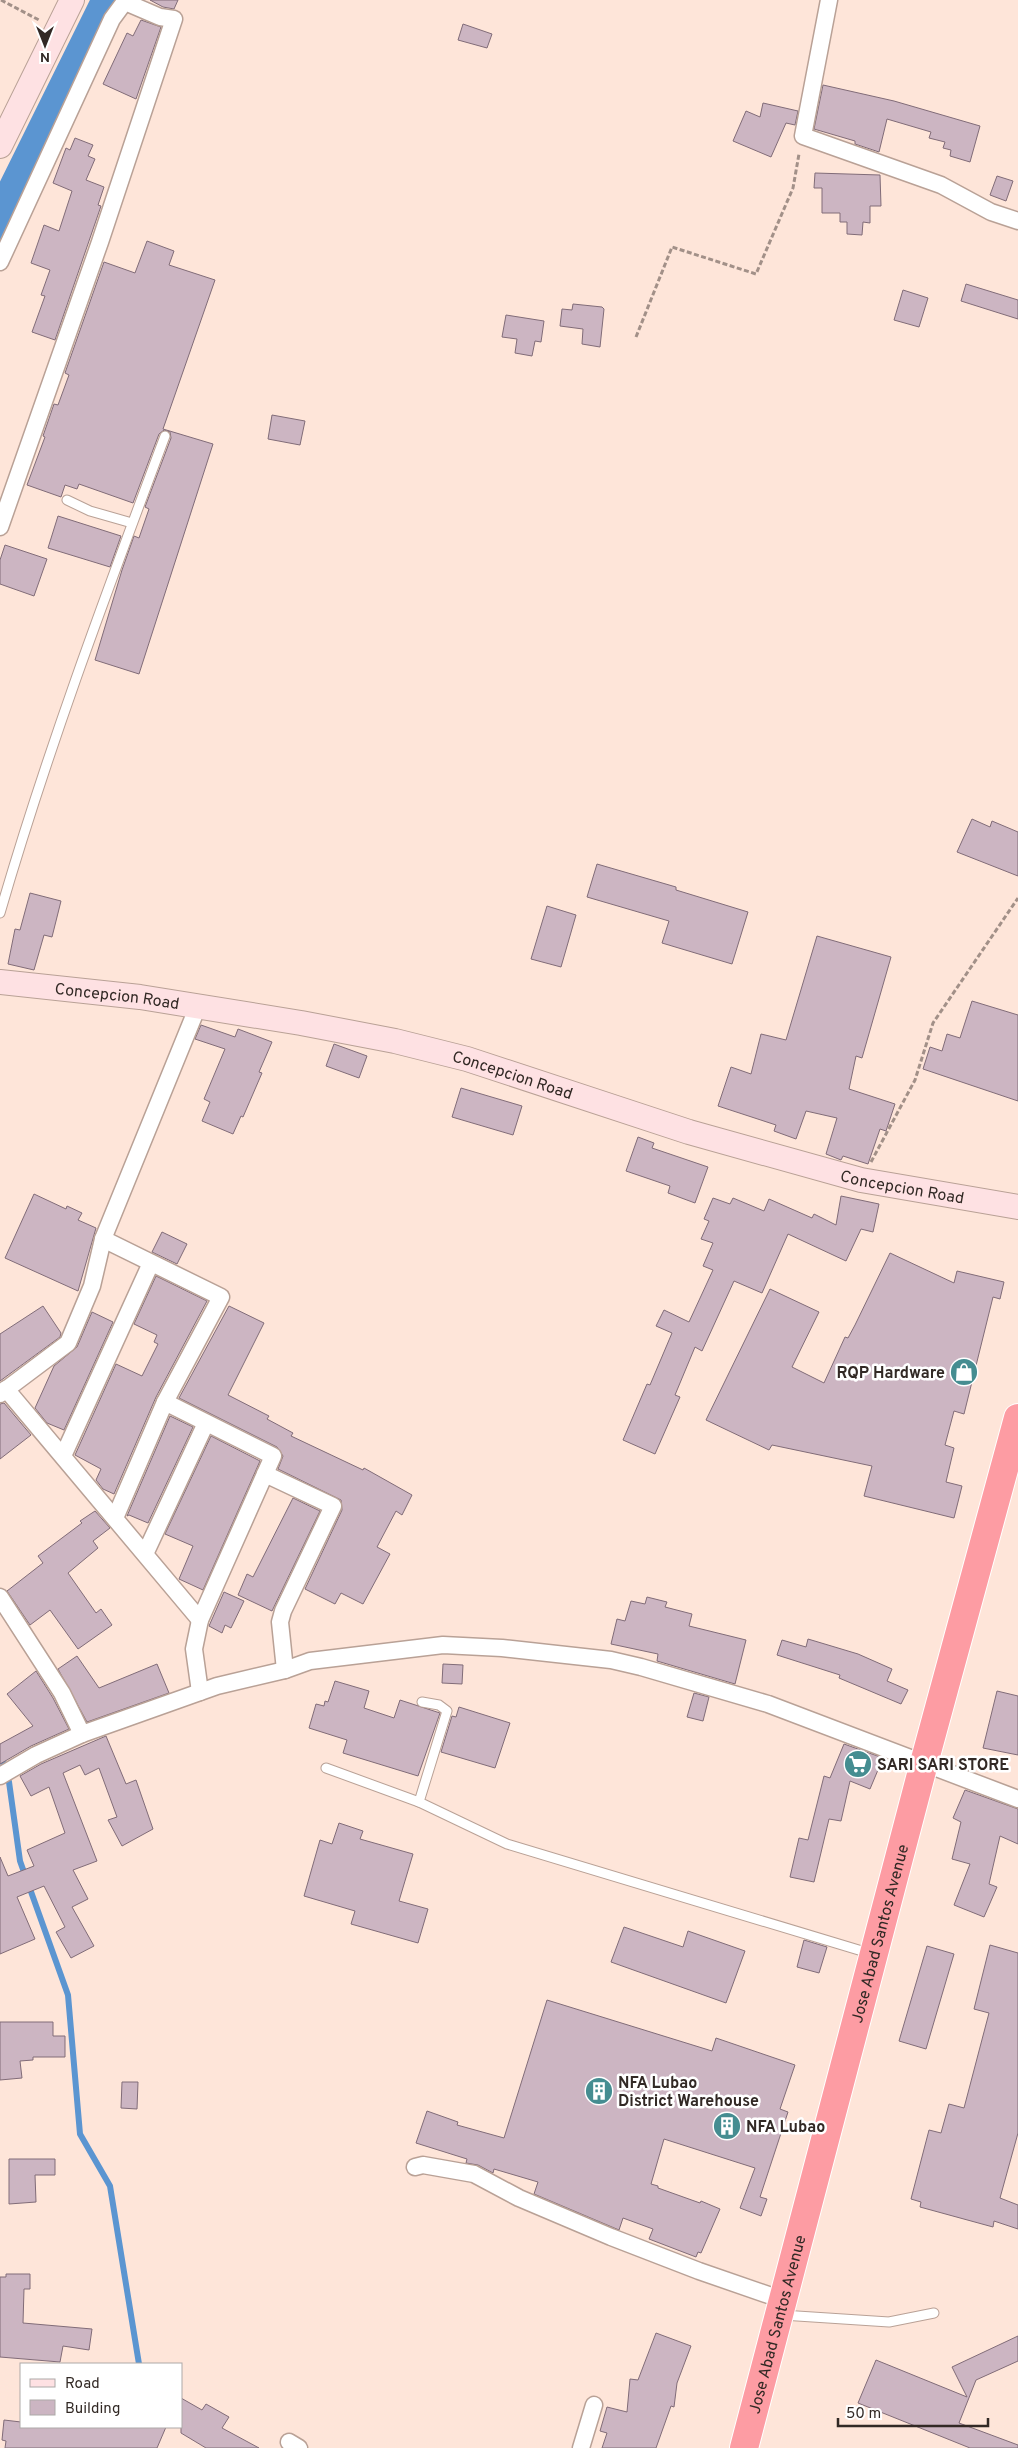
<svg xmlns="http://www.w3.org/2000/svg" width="1018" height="2448" font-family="Overpass,sans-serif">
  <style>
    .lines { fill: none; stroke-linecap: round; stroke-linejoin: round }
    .stream { stroke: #5b95d1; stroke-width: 6 }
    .river { stroke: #5b95d1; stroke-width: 36 }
    .building { fill: #ccb5c2; stroke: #816c78 }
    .lane-casing { stroke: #b9a196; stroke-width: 11 }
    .street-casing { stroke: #b9a196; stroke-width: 19 }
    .secondary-casing { stroke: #b9a196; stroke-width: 26 }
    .highway-casing { stroke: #fff; stroke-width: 30 }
    .path { stroke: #a29088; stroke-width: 3; stroke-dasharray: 5 2.5; stroke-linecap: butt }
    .lane { stroke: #fff; stroke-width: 9 }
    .street { stroke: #fff; stroke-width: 16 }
    .secondary { stroke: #fee1e3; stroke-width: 24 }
    .highway { stroke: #fd9ca3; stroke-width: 28 }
    .labels { text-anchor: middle; stroke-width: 5; stroke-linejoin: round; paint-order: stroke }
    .street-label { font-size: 16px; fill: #322925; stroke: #fff }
    .poi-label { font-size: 16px; font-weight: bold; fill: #322925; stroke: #fff; text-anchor: start }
  </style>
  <rect width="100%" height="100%" fill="#fee5d9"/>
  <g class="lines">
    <path class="stream" d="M 0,1753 L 9,1782 L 20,1861 L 68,1995 L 80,2134 L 110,2186 L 139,2364"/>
    <path class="river" d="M 0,222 L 110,0"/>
  </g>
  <g class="building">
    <path d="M 150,0 L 178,0 L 174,9 L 163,7 Z"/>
    <path d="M 141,20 L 161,27 L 136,99 L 103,84 L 127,33 L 133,36 Z"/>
    <path d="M 463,24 L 492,34 L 487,48 L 458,40 Z"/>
    <path d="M 823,85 L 894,101 L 980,126 L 970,162 L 950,156 L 951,150 L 943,148 L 945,142 L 929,138 L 931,132 L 887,119 L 879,152 L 855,144 L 855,141 L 814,129 Z"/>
    <path d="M 763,103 L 798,111 L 795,125 L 786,123 L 771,157 L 733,141 L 746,111 L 760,117 Z"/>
    <path d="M 75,138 L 93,145 L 88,156 L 95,159 L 86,180 L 104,187 L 98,205 L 101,206 L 55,340 L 32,332 L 45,296 L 41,295 L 50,270 L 31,263 L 44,225 L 59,231 L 72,191 L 53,183 L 66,148 L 70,150 Z"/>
    <path d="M 815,173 L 880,175 L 881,206 L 870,206 L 870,223 L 863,222 L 862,235 L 847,234 L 847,222 L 840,222 L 840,213 L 822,213 L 822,188 L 814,188 Z"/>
    <path d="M 997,176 L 1013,181 L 1006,201 L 990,195 Z"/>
    <path d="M 147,241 L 174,251 L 169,265 L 215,280 L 163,429 L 213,444 L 139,674 L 95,660 L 122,570 L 134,536 L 139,538 L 149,509 L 145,507 L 171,438 L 170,432 L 164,430 L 159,434 L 133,503 L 79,484 L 77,489 L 65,485 L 61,497 L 27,485 L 45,437 L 43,436 L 54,404 L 58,405 L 69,375 L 65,373 L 104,262 L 135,273 Z"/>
    <path d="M 966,284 L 1018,300 L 1018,319 L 961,301 Z"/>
    <path d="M 903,290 L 928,298 L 919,327 L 894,320 Z"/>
    <path d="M 573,304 L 602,307 L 604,309 L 600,347 L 582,344 L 583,329 L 560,326 L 562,309 L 572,310 Z"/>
    <path d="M 506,315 L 544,321 L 541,342 L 535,341 L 532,356 L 515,353 L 517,339 L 502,337 Z"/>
    <path d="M 272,415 L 305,421 L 300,445 L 268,439 Z"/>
    <path d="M 58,516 L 121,536 L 110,567 L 48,548 Z"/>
    <path d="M 5,545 L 47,559 L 34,596 L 0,584 L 0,560 Z"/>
    <path d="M 972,819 L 990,827 L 992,821 L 1018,832 L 1018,876 L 957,852 Z"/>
    <path d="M 597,864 L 676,887 L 676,890 L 748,912 L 732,964 L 662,943 L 669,921 L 587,897 Z"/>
    <path d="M 30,893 L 61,901 L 52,937 L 44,935 L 34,970 L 8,964 L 15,929 L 20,930 Z"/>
    <path d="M 547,906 L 576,915 L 561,967 L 531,959 Z"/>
    <path d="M 817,936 L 891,957 L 862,1058 L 856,1056 L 849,1089 L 895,1104 L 886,1131 L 880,1129 L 868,1164 L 843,1156 L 841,1160 L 826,1154 L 837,1118 L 806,1111 L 796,1139 L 774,1131 L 776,1125 L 718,1106 L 731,1067 L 751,1074 L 761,1034 L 786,1040 Z"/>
    <path d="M 972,1001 L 1018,1015 L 1018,1101 L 923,1069 L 930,1047 L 942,1051 L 947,1034 L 960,1038 Z"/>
    <path d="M 201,1025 L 235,1037 L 238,1029 L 272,1042 L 259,1072 L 262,1073 L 243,1117 L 241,1116 L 233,1134 L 202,1121 L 210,1102 L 204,1099 L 225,1049 L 195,1039 Z"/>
    <path d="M 334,1044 L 367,1056 L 359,1078 L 326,1066 Z"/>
    <path d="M 461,1088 L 522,1106 L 513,1135 L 452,1117 Z"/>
    <path d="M 638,1137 L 654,1143 L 652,1148 L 708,1167 L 695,1203 L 668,1193 L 670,1186 L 626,1171 Z"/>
    <path d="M 34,1194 L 66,1209 L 67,1206 L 82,1213 L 78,1220 L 96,1228 L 78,1291 L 5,1258 Z"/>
    <path d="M 841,1196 L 879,1204 L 873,1232 L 861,1229 L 846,1261 L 788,1234 L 762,1293 L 734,1281 L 702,1351 L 695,1347 L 675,1395 L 680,1397 L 655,1454 L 623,1440 L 647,1384 L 650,1385 L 672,1333 L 656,1326 L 664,1310 L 689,1322 L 713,1270 L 703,1266 L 713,1243 L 701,1239 L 709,1221 L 704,1219 L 713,1198 L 730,1204 L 733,1198 L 764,1211 L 769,1199 L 812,1218 L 814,1214 L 836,1225 Z"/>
    <path d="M 162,1232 L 187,1244 L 177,1264 L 152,1252 Z"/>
    <path d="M 890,1253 L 954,1283 L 957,1271 L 1004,1282 L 1000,1299 L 993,1297 L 964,1414 L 954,1411 L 945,1445 L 954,1448 L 946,1482 L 962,1486 L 954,1518 L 864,1496 L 872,1466 L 772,1445 L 769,1450 L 706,1420 L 770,1289 L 819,1312 L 792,1367 L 824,1383 L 845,1337 L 848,1338 L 855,1325 Z"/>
    <path d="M 156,1276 L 207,1301 L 156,1397 L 114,1494 L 103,1489 L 96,1480 L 101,1469 L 75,1455 L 116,1364 L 142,1376 L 158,1344 L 154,1342 L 157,1335 L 134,1324 Z"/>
    <path d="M 43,1306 L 61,1333 L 60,1337 L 0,1381 L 0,1334 Z"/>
    <path d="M 229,1306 L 264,1323 L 228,1395 L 269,1416 L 267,1419 L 293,1433 L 291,1436 L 363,1470 L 364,1468 L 412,1495 L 402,1515 L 396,1511 L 377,1547 L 390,1554 L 363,1604 L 341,1593 L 335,1604 L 305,1589 L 342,1510 L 341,1500 L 278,1469 L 283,1456 L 277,1447 L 179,1398 Z"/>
    <path d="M 92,1312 L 113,1322 L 64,1430 L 47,1423 L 35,1408 L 54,1366 L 77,1347 Z"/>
    <path d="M 4,1403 L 31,1435 L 0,1459 L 0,1404 Z"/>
    <path d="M 170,1416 L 193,1427 L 148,1523 L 129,1515 L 127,1516 Z"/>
    <path d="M 211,1436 L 260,1461 L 203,1590 L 179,1579 L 193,1546 L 165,1534 Z"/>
    <path d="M 293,1498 L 320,1511 L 272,1611 L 238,1595 L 247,1574 L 253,1577 Z"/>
    <path d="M 95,1511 L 110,1528 L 93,1541 L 98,1548 L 68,1573 L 96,1613 L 101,1609 L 112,1625 L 78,1649 L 50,1610 L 30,1625 L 7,1591 L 43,1563 L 38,1556 L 82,1523 L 80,1521 Z"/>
    <path d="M 224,1592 L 244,1601 L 231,1628 L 225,1625 L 222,1633 L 209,1626 Z"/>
    <path d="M 647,1597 L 667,1602 L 665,1607 L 692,1614 L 689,1626 L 746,1640 L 735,1684 L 657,1661 L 658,1654 L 611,1644 L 617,1619 L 625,1621 L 631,1601 L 645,1604 Z"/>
    <path d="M 808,1639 L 858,1654 L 892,1669 L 887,1681 L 908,1690 L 901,1704 L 839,1678 L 840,1675 L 777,1655 L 782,1640 L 806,1647 Z"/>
    <path d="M 77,1656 L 99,1688 L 157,1664 L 169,1693 L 87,1722 L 58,1669 Z"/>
    <path d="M 443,1664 L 463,1665 L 462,1684 L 442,1683 Z"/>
    <path d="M 36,1671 L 53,1698 L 69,1729 L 31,1746 L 0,1764 L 0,1744 L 33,1726 L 7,1694 Z"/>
    <path d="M 335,1681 L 369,1691 L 364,1708 L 394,1718 L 400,1700 L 440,1713 L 418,1776 L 343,1753 L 347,1740 L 309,1728 L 316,1704 L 324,1706 L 325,1701 L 328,1702 Z"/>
    <path d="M 997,1691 L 1018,1696 L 1018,1755 L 983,1748 Z"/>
    <path d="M 694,1693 L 709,1697 L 703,1721 L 687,1717 Z"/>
    <path d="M 459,1707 L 510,1723 L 495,1768 L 441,1752 L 452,1716 L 456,1717 Z"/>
    <path d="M 106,1736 L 126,1784 L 136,1780 L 153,1829 L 122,1846 L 108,1820 L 117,1817 L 99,1768 L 85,1775 L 80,1765 L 63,1773 L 97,1861 L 73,1870 L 88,1899 L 72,1907 L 94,1946 L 71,1958 L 56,1932 L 65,1927 L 44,1886 L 17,1897 L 35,1939 L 0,1954 L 0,1857 L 8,1876 L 34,1866 L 27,1850 L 65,1833 L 49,1787 L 31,1796 L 20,1776 L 41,1764 Z"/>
    <path d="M 844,1744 L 883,1758 L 870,1789 L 850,1781 L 841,1821 L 829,1819 L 814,1882 L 790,1877 L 799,1838 L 808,1840 L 824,1776 L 830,1778 Z"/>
    <path d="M 965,1790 L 1018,1809 L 1018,1844 L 1000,1836 L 989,1884 L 997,1887 L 984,1917 L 954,1905 L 970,1864 L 952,1859 L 961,1822 L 953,1818 Z"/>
    <path d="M 339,1823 L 363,1831 L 360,1839 L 413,1854 L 399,1901 L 428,1909 L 418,1943 L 351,1924 L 355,1911 L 304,1896 L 320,1840 L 332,1844 Z"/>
    <path d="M 624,1927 L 683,1947 L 688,1931 L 745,1951 L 726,2003 L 611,1962 Z"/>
    <path d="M 804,1940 L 827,1947 L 819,1973 L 797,1967 Z"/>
    <path d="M 990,1945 L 1018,1953 L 1018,2133 L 1000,2198 L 1018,2205 L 1018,2229 L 994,2221 L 993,2227 L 920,2207 L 921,2202 L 911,2199 L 929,2130 L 941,2133 L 949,2104 L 964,2108 L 989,2013 L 974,2009 Z"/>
    <path d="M 927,1946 L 954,1954 L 926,2049 L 899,2041 Z"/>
    <path d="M 547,2000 L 712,2051 L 716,2038 L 795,2065 L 780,2109 L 788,2112 L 760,2197 L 767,2199 L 761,2216 L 740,2208 L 755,2168 L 664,2139 L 651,2184 L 658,2186 L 658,2188 L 700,2203 L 701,2201 L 720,2209 L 701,2253 L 698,2252 L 696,2257 L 649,2239 L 653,2229 L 623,2218 L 619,2230 L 534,2194 L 538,2182 L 494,2169 L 493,2173 L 478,2165 L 466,2163 L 467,2159 L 416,2143 L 427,2111 L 458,2122 L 457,2125 L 504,2138 Z"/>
    <path d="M 0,2022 L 53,2022 L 53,2036 L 65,2036 L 65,2057 L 33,2057 L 33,2060 L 20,2061 L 22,2078 L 0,2080 Z"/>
    <path d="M 122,2082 L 138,2082 L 137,2109 L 121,2108 Z"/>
    <path d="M 9,2159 L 55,2159 L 55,2175 L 35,2175 L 36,2202 L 9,2204 Z"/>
    <path d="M 6,2274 L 30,2274 L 30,2289 L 24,2289 L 23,2323 L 92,2329 L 89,2350 L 63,2346 L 60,2362 L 0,2357 L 0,2277 L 6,2277 Z"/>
    <path d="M 656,2333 L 691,2346 L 677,2383 L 674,2407 L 671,2406 L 656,2448 L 602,2448 L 607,2433 L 600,2431 L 607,2407 L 627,2412 L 630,2379 L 638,2380 Z"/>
    <path d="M 1018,2336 L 1018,2361 L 976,2380 L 959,2423 L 1018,2445 L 1018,2448 L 970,2448 L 858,2403 L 876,2360 L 967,2397 L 952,2367 Z"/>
    <path d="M 181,2398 L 202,2410 L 206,2404 L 229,2417 L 222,2428 L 259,2448 L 206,2448 L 181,2433 Z"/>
    <path d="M 4,2420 L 21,2422 L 21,2427 L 166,2427 L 157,2448 L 5,2448 L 6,2441 L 2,2440 Z"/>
  </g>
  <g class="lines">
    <defs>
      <g id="lane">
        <path d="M 67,500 L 90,511 L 132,523"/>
        <path d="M 0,913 C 47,751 106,594 165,436"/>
        <path d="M 422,1702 L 439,1705 L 447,1711 L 419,1802 L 507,1844 L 872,1954"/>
        <path d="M 326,1768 L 419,1802"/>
        <path d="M 782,2315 L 889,2322 L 934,2313"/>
      </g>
      <g id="street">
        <path d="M 829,0 L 803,136 L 941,185 L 991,212 L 1018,221"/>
        <path d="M 0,262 L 112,19 L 126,0"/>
        <path d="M 0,527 L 100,242 L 174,19 L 160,17 L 125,2"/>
        <path d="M 103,1239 L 221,1297 L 165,1402 L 115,1518"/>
        <path d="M 6,1389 L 200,1620"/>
        <path d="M 0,1394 L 68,1343 L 92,1286 L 103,1239 L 198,1006"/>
        <path d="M 165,1402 L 273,1456 L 200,1620 L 194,1649 L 200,1692"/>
        <path d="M 63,1456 L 151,1263"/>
        <path d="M 265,1474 L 333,1506 L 283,1611 L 280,1622 L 285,1670"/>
        <path d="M 145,1554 L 206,1423"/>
        <path d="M 0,1597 L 62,1693 L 82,1734"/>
        <path d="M 0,1776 L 36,1755 L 82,1734 L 217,1686 L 285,1670 L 310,1661 L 443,1645 L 502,1648 L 611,1660 L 641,1667 L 768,1704 L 1018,1799"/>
        <path d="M 415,2167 L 423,2165 L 474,2174 L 519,2198 L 611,2237 L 699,2271 L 783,2300"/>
        <path d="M 289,2442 L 299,2448"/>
        <path d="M 581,2448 L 594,2405"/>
      </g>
      <g id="secondary">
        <path d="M 0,146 L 72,0"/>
        <path id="s1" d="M 0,982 L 140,997 L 301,1023 L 395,1041 L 467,1059 L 689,1132 L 861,1180 L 1018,1207"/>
      </g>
      <g id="highway">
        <path id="s2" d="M 744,2448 L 924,1763 L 1018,1418"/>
      </g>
    </defs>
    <use href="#lane" class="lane-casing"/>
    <use href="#street" class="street-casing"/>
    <use href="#secondary" class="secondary-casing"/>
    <use href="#highway" class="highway-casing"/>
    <g class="path">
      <path d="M 1,0 L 39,20"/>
      <path d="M 636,337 L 672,247 L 756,274 L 793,188 L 799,154"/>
      <path d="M 871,1162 L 915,1080 L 933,1023 L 1018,898"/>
    </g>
    <use href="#lane" class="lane"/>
    <use href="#street" class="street"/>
    <use href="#secondary" class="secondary"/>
    <use href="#highway" class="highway"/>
  </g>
  <defs>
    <symbol id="shop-disc" viewBox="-11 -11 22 22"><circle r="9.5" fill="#458d91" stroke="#fff"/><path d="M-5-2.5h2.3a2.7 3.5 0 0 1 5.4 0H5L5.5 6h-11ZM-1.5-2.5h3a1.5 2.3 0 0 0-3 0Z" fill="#fff"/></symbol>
    <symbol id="supermarket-disc" viewBox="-11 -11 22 22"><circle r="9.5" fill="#458d91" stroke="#fff"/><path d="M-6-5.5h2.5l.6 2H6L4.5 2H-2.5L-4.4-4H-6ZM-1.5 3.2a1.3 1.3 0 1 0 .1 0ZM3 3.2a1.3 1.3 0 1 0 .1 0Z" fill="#fff"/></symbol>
    <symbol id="building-disc" viewBox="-11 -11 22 22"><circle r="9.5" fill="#458d91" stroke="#fff"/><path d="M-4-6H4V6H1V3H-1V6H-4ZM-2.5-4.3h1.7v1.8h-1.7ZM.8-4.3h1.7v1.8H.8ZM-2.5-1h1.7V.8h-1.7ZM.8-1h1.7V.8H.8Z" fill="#fff"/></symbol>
  </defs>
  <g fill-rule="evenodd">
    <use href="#shop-disc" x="948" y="1356" width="32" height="32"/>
    <use href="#supermarket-disc" x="842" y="1748" width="32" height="32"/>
    <use href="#building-disc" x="583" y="2075" width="32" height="32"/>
    <use href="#building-disc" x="711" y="2110" width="32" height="32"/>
  </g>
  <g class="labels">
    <g class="street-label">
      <text dy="6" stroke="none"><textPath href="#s1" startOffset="118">Concepcion Road</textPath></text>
      <text dy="6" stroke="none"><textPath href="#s1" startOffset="522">Concepcion Road</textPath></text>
      <text dy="6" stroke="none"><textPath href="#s1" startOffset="928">Concepcion Road</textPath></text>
      <text dy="6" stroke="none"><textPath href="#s2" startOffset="532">Jose Abad Santos Avenue</textPath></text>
      <text dy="6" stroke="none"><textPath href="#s2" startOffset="128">Jose Abad Santos Avenue</textPath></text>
    </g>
    <g class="poi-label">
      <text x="945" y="1378" text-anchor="end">RQP Hardware</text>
      <text x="877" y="1770">SARI SARI STORE</text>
      <text x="618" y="2088">NFA Lubao<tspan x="618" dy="18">District Warehouse</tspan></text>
      <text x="746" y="2132">NFA Lubao</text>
    </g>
  </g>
  <rect x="20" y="2363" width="162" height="65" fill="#ffffff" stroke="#ada9a8"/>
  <rect x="30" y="2379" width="25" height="8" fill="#fee1e3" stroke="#ada9a8"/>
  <text x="65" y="2388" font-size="15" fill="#322925">Road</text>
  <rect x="30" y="2400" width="25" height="15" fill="#ccb5c2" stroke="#ada9a8"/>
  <text x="65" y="2413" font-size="15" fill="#322925">Building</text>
  <g transform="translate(45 45) rotate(180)" stroke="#ffffff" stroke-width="4" paint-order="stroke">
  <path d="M0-4L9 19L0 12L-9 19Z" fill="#322925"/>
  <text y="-8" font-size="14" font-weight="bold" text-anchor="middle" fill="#322925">N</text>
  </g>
  <path d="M838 2418v8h150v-8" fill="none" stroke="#322925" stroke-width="2.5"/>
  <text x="846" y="2418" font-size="15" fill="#322925" stroke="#ffffff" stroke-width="4" paint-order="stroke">50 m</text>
</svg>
